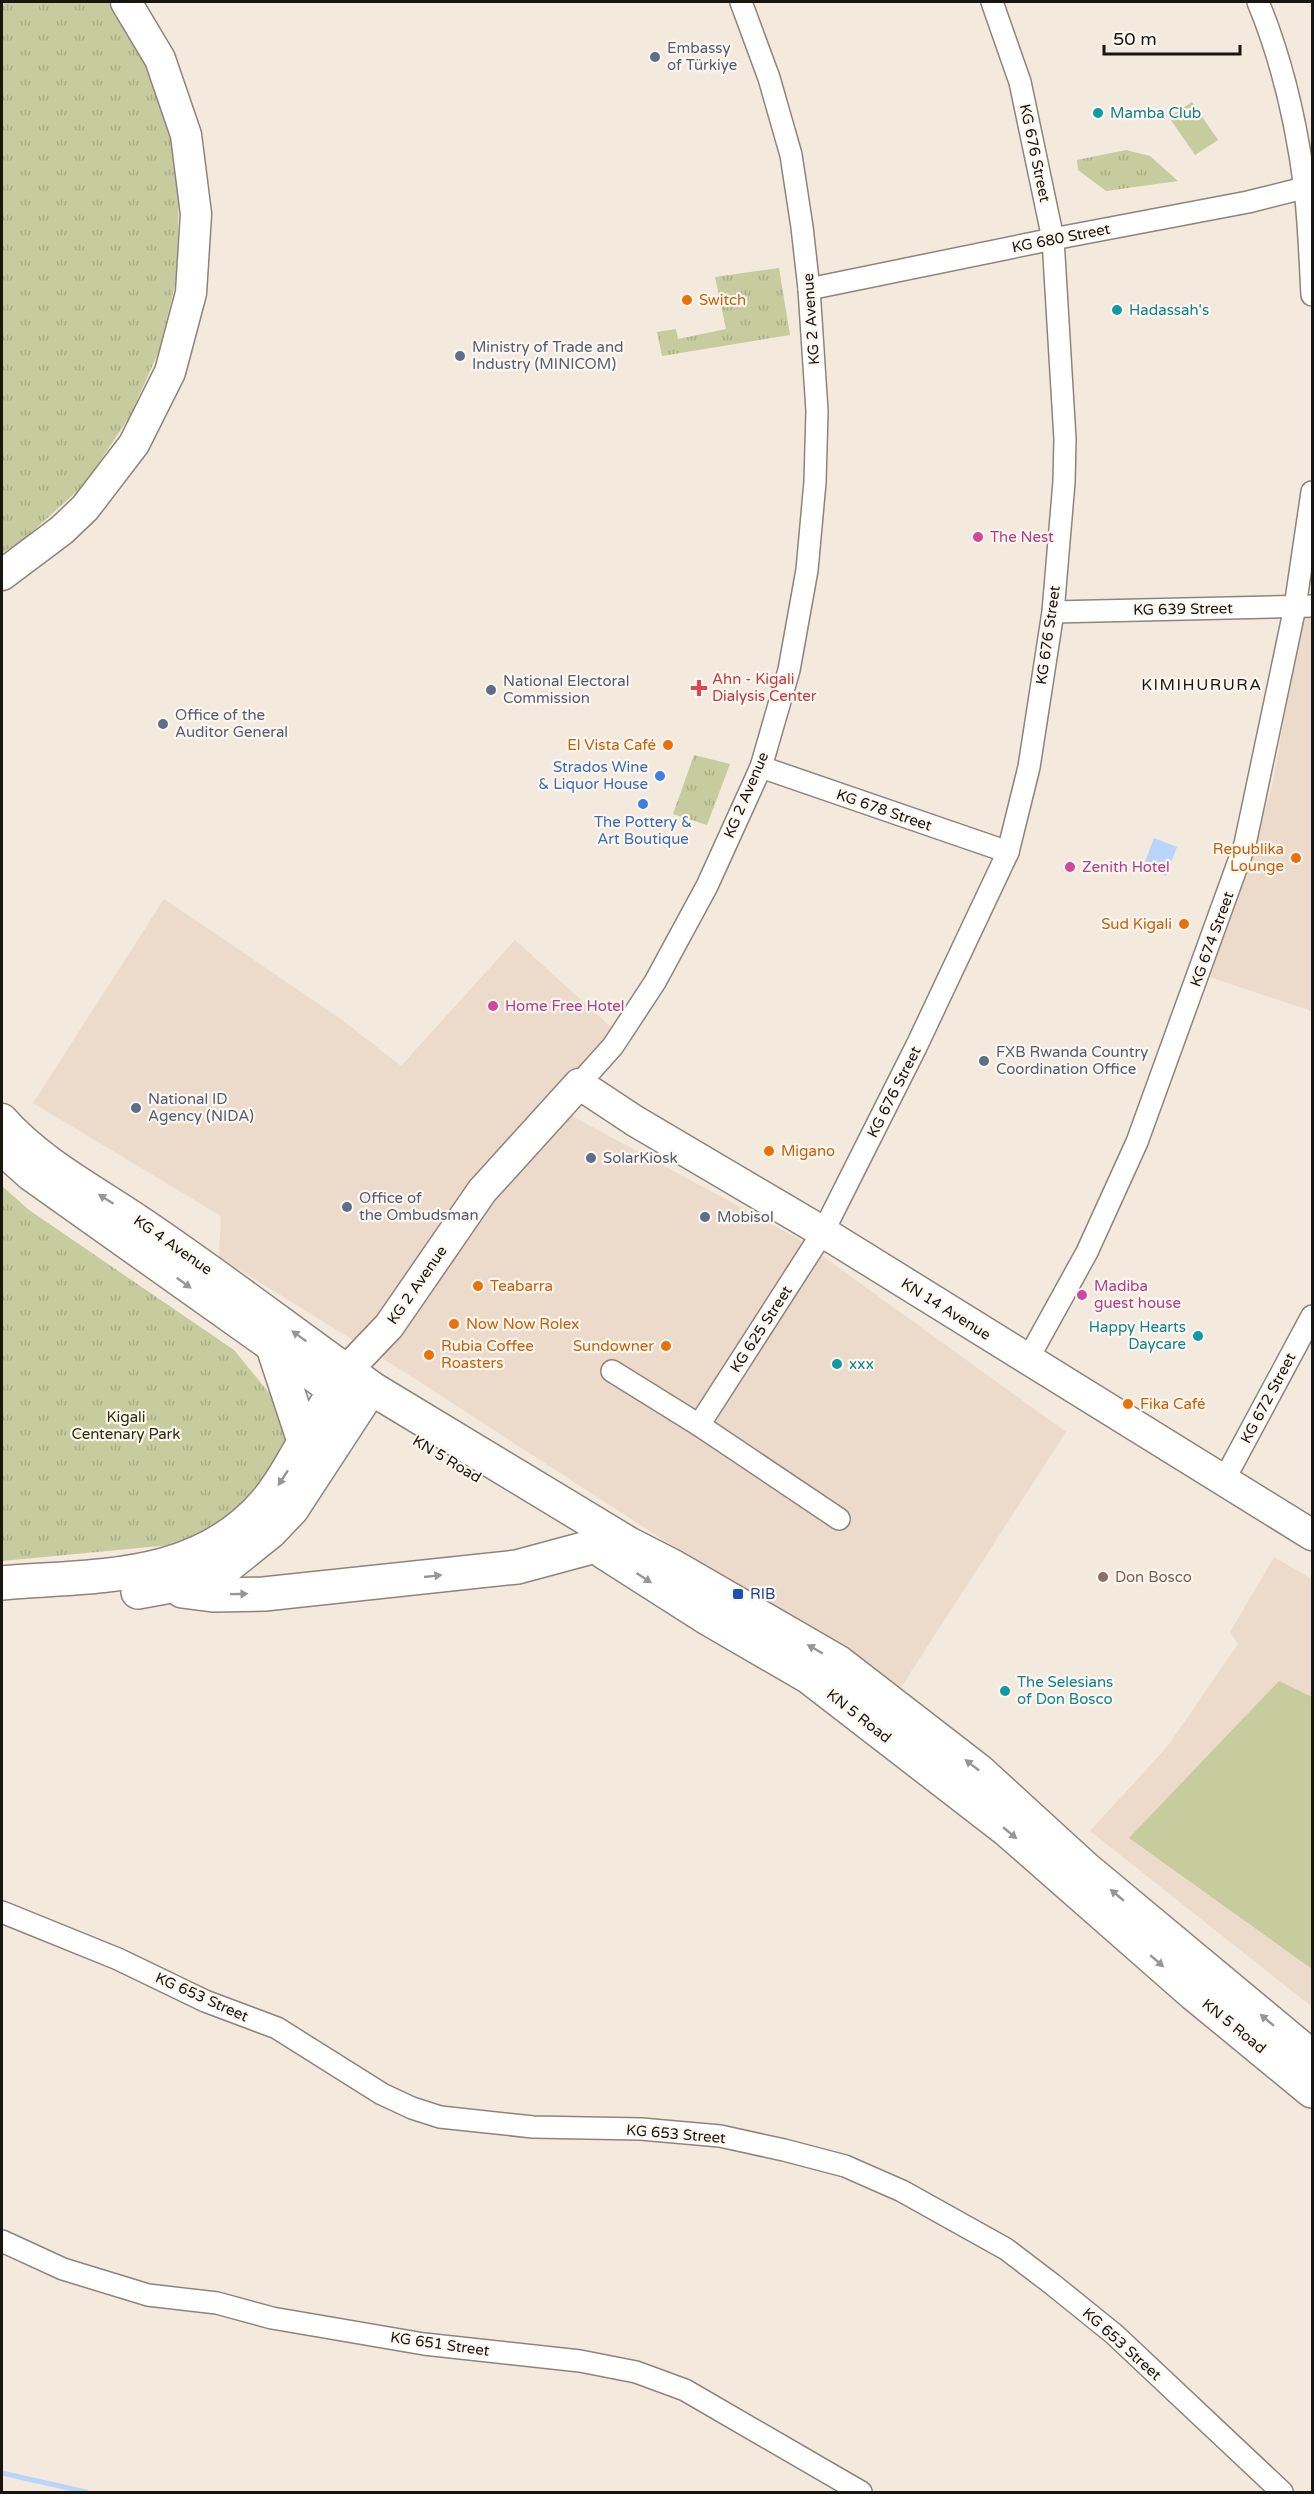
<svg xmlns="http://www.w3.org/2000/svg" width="1314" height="2494" font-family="'Varela Round',sans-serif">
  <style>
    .built { fill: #ecdbca }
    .grass { fill: url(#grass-tufts) }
    .pitch { fill: #c6cc9d }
    .water { fill: #b9d5fb }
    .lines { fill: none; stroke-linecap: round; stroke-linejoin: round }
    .stream { stroke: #b9d5fb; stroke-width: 5 }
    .minor-casing { stroke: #8e847a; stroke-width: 24 }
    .secondary-casing { stroke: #8e847a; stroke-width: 33 }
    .primary-casing { stroke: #8e847a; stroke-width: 36 }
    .minor { stroke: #fff; stroke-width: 21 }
    .secondary { stroke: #fff; stroke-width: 30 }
    .primary { stroke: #fff; stroke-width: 33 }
    .oneway { fill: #989694 }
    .service-dot { fill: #5c6f8a; stroke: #fef7f0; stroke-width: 2 }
    .culture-dot { fill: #0f9aa8; stroke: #fef7f0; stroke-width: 2 }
    .food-dot { fill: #e8710a; stroke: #fef7f0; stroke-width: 2 }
    .hotel-dot { fill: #d1479c; stroke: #fef7f0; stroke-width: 2 }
    .health-dot { fill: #e0444e; stroke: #fef7f0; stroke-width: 2 }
    .shop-dot { fill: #3f7fe0; stroke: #fef7f0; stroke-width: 2 }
    .education-dot { fill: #8d6e63; stroke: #fef7f0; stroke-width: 2 }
    .transit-dot { fill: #1a4fb4; stroke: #fef7f0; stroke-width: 2 }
    .labels { text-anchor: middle; stroke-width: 4.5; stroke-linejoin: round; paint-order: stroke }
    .service-label { font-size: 15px; fill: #4e5e75; stroke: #fef7f0; text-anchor: start }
    .culture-label { font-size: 15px; fill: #0d838f; stroke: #fef7f0; text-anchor: start }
    .street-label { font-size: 15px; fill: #191511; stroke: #fef7f0 }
    .food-label { font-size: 15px; fill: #c56008; stroke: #fef7f0; text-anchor: start }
    .hotel-label { font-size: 15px; fill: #b23c85; stroke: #fef7f0; text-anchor: start }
    .health-label { font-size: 15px; fill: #be3a42; stroke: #fef7f0; text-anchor: start }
    .shop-label { font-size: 15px; fill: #366cbe; stroke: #fef7f0; text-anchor: end }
    .park-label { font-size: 15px; fill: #2b2d0b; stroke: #fef7f0 }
    .education-label { font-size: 15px; fill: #785e54; stroke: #fef7f0; text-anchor: start }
    .transit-label { font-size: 15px; fill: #164399; stroke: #fef7f0; text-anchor: start }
    .neighbourhood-label { font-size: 16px; letter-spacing: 1.5px; fill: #191511; stroke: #fef7f0 }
  </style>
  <defs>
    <pattern id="grass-tufts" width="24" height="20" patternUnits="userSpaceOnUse" patternTransform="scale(1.5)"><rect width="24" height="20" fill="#c6cc9d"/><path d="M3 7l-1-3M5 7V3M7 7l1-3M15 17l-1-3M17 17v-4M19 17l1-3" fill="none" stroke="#aaae86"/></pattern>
  </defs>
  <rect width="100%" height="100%" fill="#f4e9dd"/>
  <g class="built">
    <path d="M 1302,617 L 1312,617 L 1312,1011 L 1210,977 L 1272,787 Z"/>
    <path d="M 164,899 L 341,1019 L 401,1066 L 515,940 L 612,1028 L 550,1104 L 799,1239 L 1066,1432 L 898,1692 L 406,1373 L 219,1257 L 221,1216 L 33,1103 Z"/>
    <path d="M 1274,1557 L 1312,1579 L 1312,2007 L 1090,1831 L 1167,1747 L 1238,1644 L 1230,1632 Z"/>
  </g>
  <g class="grass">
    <path d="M 2,2 L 108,2 L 132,33 L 164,103 L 179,186 L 177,277 L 159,351 L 130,416 L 84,485 L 24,539 L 2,553 Z"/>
    <path d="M 1126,150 L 1150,156 L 1178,181 L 1106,191 L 1078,170 L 1077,160 Z"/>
    <path d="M 779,268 L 790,335 L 662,356 L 657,332 L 676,329 L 678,339 L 726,329 L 715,277 Z"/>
    <path d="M 694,755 L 730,764 L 707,825 L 673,814 Z"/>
    <path d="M 2,1186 L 29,1210 L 234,1350 L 278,1404 L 292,1442 L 241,1513 L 181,1544 L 2,1561 Z"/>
  </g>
  <g class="pitch">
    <path d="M 1192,102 L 1218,140 L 1195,155 L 1169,117 Z"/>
    <path d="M 1279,1681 L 1312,1697 L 1312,1969 L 1129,1838 Z"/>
  </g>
  <path class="water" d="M 1154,838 L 1177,847 L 1166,876 L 1143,867 Z"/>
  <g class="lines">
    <path class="stream" d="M 2,2473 L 86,2492"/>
    <defs>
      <g id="minor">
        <path d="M 1258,2 C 1282,60 1297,126 1305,189 C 1309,224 1310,259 1312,295"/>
        <path d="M 809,289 L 1053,239 L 1248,202 L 1312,186"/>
        <path d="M 1053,612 L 1312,606"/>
        <path d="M 761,767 L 1008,852"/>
        <path d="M 579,1084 L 613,1046 L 655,982 L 707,886 L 761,767 L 789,670 L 807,570 L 815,482 L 817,411 L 809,289 L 802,227 L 791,155 L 769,78 L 741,2"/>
        <path d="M 1028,1359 L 1087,1252 L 1137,1142 L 1245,844 L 1295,607 L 1312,492"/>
        <path d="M 612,1371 L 699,1425 L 839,1519"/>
        <path d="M 699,1425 L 823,1232 L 917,1045 L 1008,852 L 1029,767 L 1053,612 L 1064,482 L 1065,439 L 1053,239 L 1020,82 L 992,2"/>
        <path d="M 1224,1480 L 1312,1316"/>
        <path d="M 2,1912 L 118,1959 L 205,2001 L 277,2028 L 382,2094 L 412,2108 L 440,2117 L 533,2127 L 641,2129 L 720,2136 L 784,2150 L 845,2166 L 902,2191 L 1006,2249 L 1052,2284 L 1114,2334 L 1282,2492"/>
        <path d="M 2,2241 L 63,2269 L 148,2295 L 217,2303 L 272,2318 L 424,2344 L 580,2361 L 636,2372 L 685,2390 L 861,2492"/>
      </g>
      <g id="secondary">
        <path d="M 2,575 L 62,530 L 85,508 L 134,444 L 170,372 L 191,293 L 196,214 L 186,135 L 160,59 L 126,2"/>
        <path d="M 2,1119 C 38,1160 87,1186 132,1216 C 206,1265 276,1319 347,1370 L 389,1326 L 482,1191 L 579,1084 L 635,1121 L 823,1232 L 1312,1535"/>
        <path d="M 2,1150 L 30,1175 L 334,1391"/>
      </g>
      <g id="primary">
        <path d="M 274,1350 L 304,1441"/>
        <path d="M 604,1552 L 709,1619 L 809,1677 L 1007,1830 L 1194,1994 L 1312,2091"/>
        <path d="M 2,1583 C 96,1575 197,1582 265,1503 C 282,1484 292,1462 305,1441 C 318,1417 333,1394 347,1370 L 371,1388 L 629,1544 L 674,1567 L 838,1662 L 979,1771 L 1085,1868 L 1312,2057"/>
        <path d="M 182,1591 L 213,1595 L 264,1594 L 517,1567 L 595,1546"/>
        <path d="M 138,1592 L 198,1581 L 219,1573 L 270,1532 L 292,1509 L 371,1388"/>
      </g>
    </defs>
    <use href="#minor" class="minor-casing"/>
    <use href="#secondary" class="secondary-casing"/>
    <use href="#primary" class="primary-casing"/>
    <use href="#minor" class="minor"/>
    <use href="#secondary" class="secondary"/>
    <use href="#primary" class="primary"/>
  </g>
  <defs><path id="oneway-solid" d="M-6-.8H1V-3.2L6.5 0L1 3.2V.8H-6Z" transform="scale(1.5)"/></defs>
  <g class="oneway">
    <use href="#oneway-solid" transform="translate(106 1199) rotate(-148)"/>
    <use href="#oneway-solid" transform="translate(184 1283) rotate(36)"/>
    <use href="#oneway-solid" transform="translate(299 1336) rotate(-144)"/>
    <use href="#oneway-solid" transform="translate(283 1478) rotate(123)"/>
    <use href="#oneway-solid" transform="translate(433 1576) rotate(-6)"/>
    <use href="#oneway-solid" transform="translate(644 1578) rotate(33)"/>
    <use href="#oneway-solid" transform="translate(239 1594) rotate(-1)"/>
    <use href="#oneway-solid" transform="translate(815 1649) rotate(-150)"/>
    <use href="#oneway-solid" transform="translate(972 1765) rotate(-142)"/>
    <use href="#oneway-solid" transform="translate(1010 1833) rotate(40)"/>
    <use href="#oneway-solid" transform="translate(1117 1895) rotate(-140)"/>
    <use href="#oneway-solid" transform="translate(1157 1961) rotate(41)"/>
    <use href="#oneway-solid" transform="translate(1267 2020) rotate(-140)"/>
  </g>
  <g class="service-dot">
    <circle cx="655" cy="57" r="6"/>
    <circle cx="460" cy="356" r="6"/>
    <circle cx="491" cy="690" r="6"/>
    <circle cx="163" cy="724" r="6"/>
    <circle cx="984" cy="1061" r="6"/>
    <circle cx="136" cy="1108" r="6"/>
    <circle cx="591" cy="1158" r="6"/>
    <circle cx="347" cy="1207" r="6"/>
    <circle cx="705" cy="1217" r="6"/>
  </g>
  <g class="culture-dot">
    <circle cx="1098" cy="113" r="6"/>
    <circle cx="1117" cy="310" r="6"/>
    <circle cx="1198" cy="1336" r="6"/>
    <circle cx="837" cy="1364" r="6"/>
    <circle cx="1005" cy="1691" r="6"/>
  </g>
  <g class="food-dot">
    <circle cx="687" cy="300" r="6"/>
    <circle cx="668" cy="745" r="6"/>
    <circle cx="1296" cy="858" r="6"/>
    <circle cx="1184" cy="924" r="6"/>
    <circle cx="769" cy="1151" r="6"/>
    <circle cx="478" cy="1286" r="6"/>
    <circle cx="454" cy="1324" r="6"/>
    <circle cx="666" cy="1346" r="6"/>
    <circle cx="429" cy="1355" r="6"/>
    <circle cx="1128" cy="1404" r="6"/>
  </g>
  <g class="hotel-dot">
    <circle cx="978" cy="537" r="6"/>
    <circle cx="1070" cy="867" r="6"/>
    <circle cx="493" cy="1006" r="6"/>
    <circle cx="1082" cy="1295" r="6"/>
  </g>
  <path class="health-dot" d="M696 679h6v6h6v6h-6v6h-6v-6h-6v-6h6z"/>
  <g class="shop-dot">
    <circle cx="660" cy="776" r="6"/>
    <circle cx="643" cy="804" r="6"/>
  </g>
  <circle class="education-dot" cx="1103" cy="1577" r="6"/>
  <rect class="transit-dot" x="732" y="1588" width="12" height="12" rx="3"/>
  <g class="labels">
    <g class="service-label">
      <text x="667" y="53">Embassy<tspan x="667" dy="17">of Türkiye</tspan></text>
      <text x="472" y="352">Ministry of Trade and<tspan x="472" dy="17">Industry (MINICOM)</tspan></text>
      <text x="503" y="686">National Electoral<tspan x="503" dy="17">Commission</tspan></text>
      <text x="175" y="720">Office of the<tspan x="175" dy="17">Auditor General</tspan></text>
      <text x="996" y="1057">FXB Rwanda Country<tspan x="996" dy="17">Coordination Office</tspan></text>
      <text x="148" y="1104">National ID<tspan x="148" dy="17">Agency (NIDA)</tspan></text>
      <text x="603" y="1163">SolarKiosk</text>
      <text x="359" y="1203">Office of<tspan x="359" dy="17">the Ombudsman</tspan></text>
      <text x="717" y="1222">Mobisol</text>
    </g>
    <g class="culture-label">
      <text x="1110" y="118">Mamba Club</text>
      <text x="1129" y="315">Hadassah's</text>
      <text x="1186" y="1332" text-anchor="end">Happy Hearts<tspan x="1186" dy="17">Daycare</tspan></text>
      <text x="849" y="1369">xxx</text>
      <text x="1017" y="1687">The Selesians<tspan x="1017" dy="17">of Don Bosco</tspan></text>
    </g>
    <g class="street-label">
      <text transform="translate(1035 153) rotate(78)" y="5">KG 676 Street</text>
      <text transform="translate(1061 238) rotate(-11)" y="5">KG 680 Street</text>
      <text transform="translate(811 319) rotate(-94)" y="5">KG 2 Avenue</text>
      <text transform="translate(1183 609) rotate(-1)" y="5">KG 639 Street</text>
      <text transform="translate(1048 635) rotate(-82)" y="5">KG 676 Street</text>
      <text transform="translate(746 795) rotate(-67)" y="5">KG 2 Avenue</text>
      <text transform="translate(884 810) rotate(19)" y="5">KG 678 Street</text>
      <text transform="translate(1212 939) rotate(-70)" y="5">KG 674 Street</text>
      <text transform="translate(894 1092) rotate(-63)" y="5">KG 676 Street</text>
      <text transform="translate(173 1245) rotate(35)" y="5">KG 4 Avenue</text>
      <text transform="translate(417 1285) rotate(-55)" y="5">KG 2 Avenue</text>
      <text transform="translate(946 1309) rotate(32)" y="5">KN 14 Avenue</text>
      <text transform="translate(761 1329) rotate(-57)" y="5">KG 625 Street</text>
      <text transform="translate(1268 1398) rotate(-62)" y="5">KG 672 Street</text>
      <text transform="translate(447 1459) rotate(31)" y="5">KN 5 Road</text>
      <text transform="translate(859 1716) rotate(38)" y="5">KN 5 Road</text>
      <text transform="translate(202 1997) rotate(24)" y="5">KG 653 Street</text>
      <text transform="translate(1234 2026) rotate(39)" y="5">KN 5 Road</text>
      <text transform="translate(676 2134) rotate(5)" y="5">KG 653 Street</text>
      <text transform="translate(440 2344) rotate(8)" y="5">KG 651 Street</text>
      <text transform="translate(1122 2344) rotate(42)" y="5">KG 653 Street</text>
    </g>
    <g class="food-label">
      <text x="699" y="305">Switch</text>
      <text x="656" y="750" text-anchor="end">El Vista Café</text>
      <text x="1284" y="854" text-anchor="end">Republika<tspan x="1284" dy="17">Lounge</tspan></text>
      <text x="1172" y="929" text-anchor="end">Sud Kigali</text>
      <text x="781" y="1156">Migano</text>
      <text x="490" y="1291">Teabarra</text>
      <text x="466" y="1329">Now Now Rolex</text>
      <text x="441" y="1351">Rubia Coffee<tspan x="441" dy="17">Roasters</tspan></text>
      <text x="654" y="1351" text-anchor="end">Sundowner</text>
      <text x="1140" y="1409">Fika Café</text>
    </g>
    <g class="hotel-label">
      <text x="990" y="542">The Nest</text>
      <text x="1082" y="872">Zenith Hotel</text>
      <text x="505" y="1011">Home Free Hotel</text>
      <text x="1094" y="1291">Madiba<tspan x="1094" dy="17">guest house</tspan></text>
    </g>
    <g class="health-label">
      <text x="712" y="684">Ahn - Kigali<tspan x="712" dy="17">Dialysis Center</tspan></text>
    </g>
    <g class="shop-label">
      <text x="648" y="772">Strados Wine<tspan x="648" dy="17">&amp; Liquor House</tspan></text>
      <text x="643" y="827" text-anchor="middle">The Pottery &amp;<tspan x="643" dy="17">Art Boutique</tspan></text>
    </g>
    <g class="park-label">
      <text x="126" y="1422">Kigali<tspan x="126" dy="17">Centenary Park</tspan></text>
    </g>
    <g class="education-label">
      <text x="1115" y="1582">Don Bosco</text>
    </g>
    <g class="transit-label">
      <text x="750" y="1599">RIB</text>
    </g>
    <g class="neighbourhood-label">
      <text x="1202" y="690">KIMIHURURA</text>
    </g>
  </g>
  <rect width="1314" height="2494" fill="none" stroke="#191511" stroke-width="6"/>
  <path d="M1104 45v9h136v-9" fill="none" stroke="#191511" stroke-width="3"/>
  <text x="1113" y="45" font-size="18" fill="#191511" stroke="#fef7f0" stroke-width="4.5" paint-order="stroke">50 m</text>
</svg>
